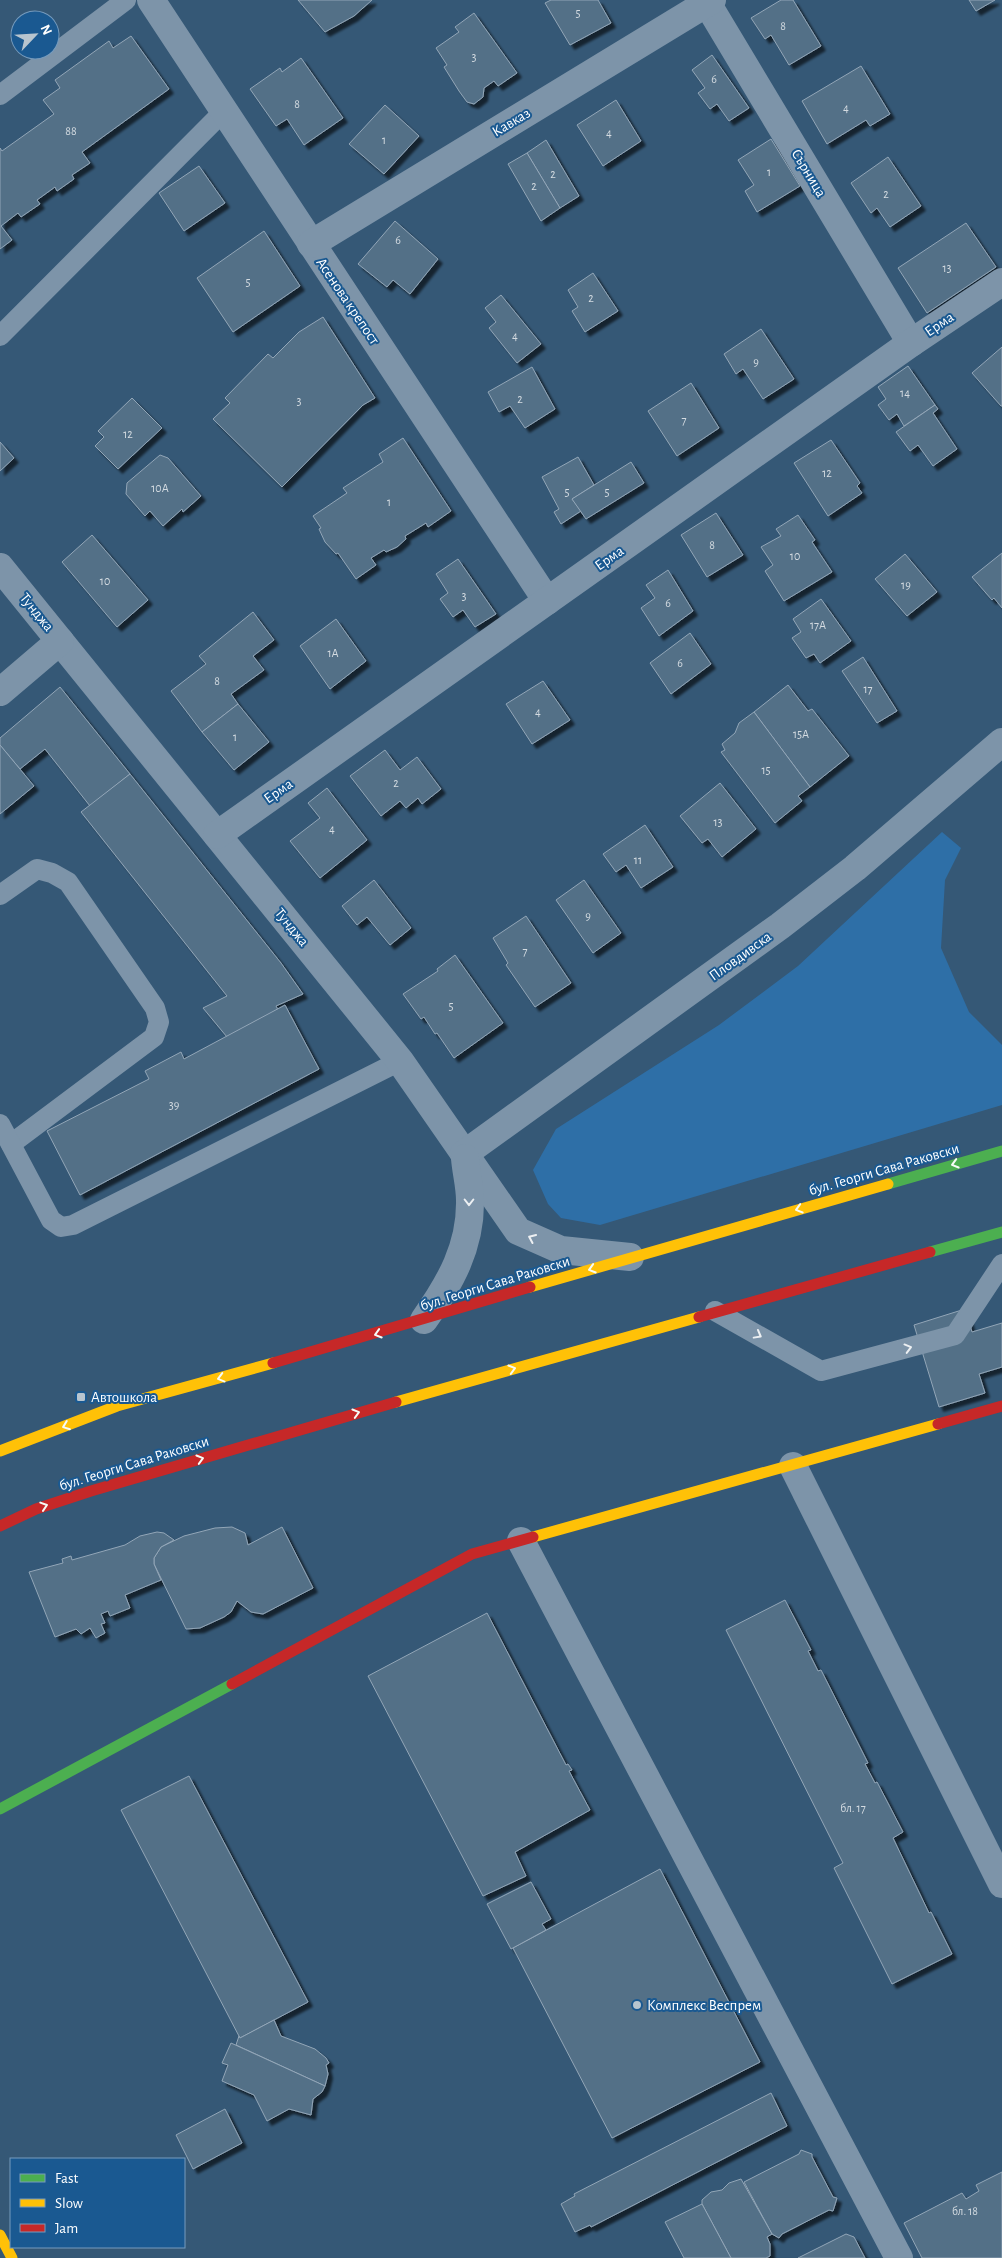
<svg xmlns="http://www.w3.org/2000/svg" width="1002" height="2258" font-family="'Alegreya Sans',sans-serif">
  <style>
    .green { fill: #2e6fa7 }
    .building { fill: #536f87; stroke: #92a6b7; filter: url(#shadow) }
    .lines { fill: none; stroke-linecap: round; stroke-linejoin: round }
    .lane { stroke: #7d94a9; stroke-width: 20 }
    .street { stroke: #7d94a9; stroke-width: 28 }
    .fast { stroke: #4caf50; stroke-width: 11 }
    .slow { stroke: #ffc107; stroke-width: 11 }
    .jam { stroke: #c62828; stroke-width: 11 }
    .oneway { stroke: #f6fbf6 }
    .oneway2 { stroke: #eceff2 }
    .poi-dot { fill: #b8c5cf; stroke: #1a5991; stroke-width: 2 }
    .labels { text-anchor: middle; stroke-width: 4; stroke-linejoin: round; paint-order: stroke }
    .number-label { font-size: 12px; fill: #d4dbe1 }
    .street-label { font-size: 15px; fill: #fff; stroke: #1a5991 }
    .poi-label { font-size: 15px; fill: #fff; stroke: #1a5991; text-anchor: start }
  </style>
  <defs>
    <filter id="shadow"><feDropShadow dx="4.5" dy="4.5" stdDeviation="1" flood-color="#0009"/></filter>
  </defs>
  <rect width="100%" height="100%" fill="#355876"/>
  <path class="green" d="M 942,832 L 961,848 L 945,880 L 941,948 L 969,1012 L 1002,1045 L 1002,1105 L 600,1225 L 561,1218 L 548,1204 L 533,1170 L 556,1129 L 719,1025 L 798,966 Z"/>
  <g class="building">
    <path d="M 298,0 L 372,0 L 354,16 L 325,32 Z"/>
    <path d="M 551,0 L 598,0 L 611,23 L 570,45 L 545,3 Z"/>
    <path d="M 781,0 L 793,0 L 821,46 L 789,65 L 771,35 L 765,39 L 751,18 Z"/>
    <path d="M 969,0 L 995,0 L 976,11 Z"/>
    <path d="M 474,13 L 517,73 L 498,86 L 494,81 L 484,88 L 483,97 L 474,104 L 467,102 L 459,91 L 444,67 L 447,65 L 436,48 L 459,32 L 455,27 Z"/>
    <path d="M 131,36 L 169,89 L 82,152 L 90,163 L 72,175 L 74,179 L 57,191 L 55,187 L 37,200 L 40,204 L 21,217 L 18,213 L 1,226 L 12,240 L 0,249 L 0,148 L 2,151 L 54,114 L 43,100 L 60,88 L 55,80 L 109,41 L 113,48 Z"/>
    <path d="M 712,55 L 749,108 L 729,121 L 717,104 L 710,109 L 698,93 L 705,88 L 692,70 Z"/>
    <path d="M 301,58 L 343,118 L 304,145 L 287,119 L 276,126 L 250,89 L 280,68 L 282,72 Z"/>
    <path d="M 861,66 L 890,114 L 870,126 L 866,120 L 827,144 L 802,101 Z"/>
    <path d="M 616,100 L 641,141 L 603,166 L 577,125 Z"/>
    <path d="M 385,105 L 419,136 L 384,174 L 349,144 Z"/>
    <path d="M 771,139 L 800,186 L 757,212 L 745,191 L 754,185 L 738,160 Z"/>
    <path d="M 546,140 L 579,196 L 560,208 L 527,153 Z"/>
    <path d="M 527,153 L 560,208 L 541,221 L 508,164 Z"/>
    <path d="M 888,157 L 921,206 L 890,227 L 877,208 L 871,213 L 851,183 Z"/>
    <path d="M 199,166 L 225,203 L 184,231 L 159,193 Z"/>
    <path d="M 395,221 L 438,259 L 410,294 L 393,280 L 387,287 L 358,264 Z"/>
    <path d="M 966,223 L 996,267 L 927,313 L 898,268 Z"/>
    <path d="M 264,231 L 300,286 L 233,332 L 197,278 Z"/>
    <path d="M 593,273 L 618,311 L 585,332 L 572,311 L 578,307 L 568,290 Z"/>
    <path d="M 501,295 L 541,344 L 517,363 L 489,328 L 496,322 L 485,308 Z"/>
    <path d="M 323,317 L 375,398 L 363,405 L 282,487 L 213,419 L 230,403 L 225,398 L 268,354 L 273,358 L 299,332 Z"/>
    <path d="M 761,329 L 794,379 L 763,399 L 743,369 L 736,374 L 724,354 Z"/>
    <path d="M 1002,347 L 1002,406 L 1001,406 L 972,373 Z"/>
    <path d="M 908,366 L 935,405 L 904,426 L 897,414 L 889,420 L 878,405 L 886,399 L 878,387 Z"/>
    <path d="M 532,367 L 555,409 L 525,428 L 510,406 L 499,412 L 488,392 Z"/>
    <path d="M 691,383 L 719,428 L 677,456 L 648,411 Z"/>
    <path d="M 132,398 L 162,428 L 118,469 L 95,446 L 104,437 L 98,431 Z"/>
    <path d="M 935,405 L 938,409 L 933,413 L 957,449 L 933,466 L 918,445 L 910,451 L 896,432 Z"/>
    <path d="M 403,438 L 451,511 L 428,527 L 426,523 L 405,536 L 406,539 L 397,547 L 386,552 L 384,550 L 371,558 L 376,565 L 356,579 L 338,553 L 336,554 L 325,542 L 319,529 L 321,528 L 313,516 L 347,493 L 343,488 L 383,462 L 379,454 Z"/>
    <path d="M 831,440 L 860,483 L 857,486 L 862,493 L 828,516 L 794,463 Z"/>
    <path d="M 0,442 L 14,458 L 0,471 Z"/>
    <path d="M 160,455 L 168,458 L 201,496 L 183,512 L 182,509 L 163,526 L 150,511 L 145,516 L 126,494 L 127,483 Z"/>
    <path d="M 578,457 L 594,485 L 572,499 L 581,511 L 561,524 L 554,512 L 559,509 L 542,477 Z"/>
    <path d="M 631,462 L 644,483 L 586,519 L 572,499 Z"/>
    <path d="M 716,513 L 743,555 L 707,577 L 681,535 Z"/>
    <path d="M 798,515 L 815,540 L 812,542 L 832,572 L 784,601 L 765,571 L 773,565 L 761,547 L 781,536 L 776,529 Z"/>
    <path d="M 92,535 L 148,600 L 117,627 L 62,562 Z"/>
    <path d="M 1002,553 L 1002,608 L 994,598 L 992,600 L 972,577 Z"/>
    <path d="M 905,554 L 937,592 L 907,616 L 875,579 Z"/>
    <path d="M 458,559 L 496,614 L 475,627 L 463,610 L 453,617 L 440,599 L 448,593 L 436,574 Z"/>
    <path d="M 668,570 L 693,611 L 659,636 L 641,608 L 655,598 L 646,585 Z"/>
    <path d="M 821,599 L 851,641 L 820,663 L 814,654 L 806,658 L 792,638 L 801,632 L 793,619 Z"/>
    <path d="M 253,612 L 274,640 L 253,656 L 264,670 L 231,694 L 238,704 L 202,732 L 171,691 L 206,664 L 199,656 Z"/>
    <path d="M 336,619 L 366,661 L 330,689 L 300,646 Z"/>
    <path d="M 690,633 L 711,664 L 671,694 L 650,663 Z"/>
    <path d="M 863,657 L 897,711 L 877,723 L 842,671 Z"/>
    <path d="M 543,681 L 570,720 L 532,744 L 506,704 Z"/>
    <path d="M 788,685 L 808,711 L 812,709 L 849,756 L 810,787 L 754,712 Z"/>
    <path d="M 60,687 L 130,774 L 90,806 L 45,749 L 20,769 L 0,745 L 0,738 Z"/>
    <path d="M 238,704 L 269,742 L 234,770 L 202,732 Z"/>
    <path d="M 754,712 L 810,787 L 798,796 L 802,801 L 775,823 L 721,752 L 725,750 L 722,744 L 735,733 L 739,723 Z"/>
    <path d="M 0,745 L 34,786 L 0,814 Z"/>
    <path d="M 385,750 L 400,770 L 417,757 L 441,789 L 422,804 L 418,798 L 406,808 L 400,801 L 381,816 L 350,776 Z"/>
    <path d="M 130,774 L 281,963 L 303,994 L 276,1006 L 278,1010 L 227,1037 L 203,1008 L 227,996 L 81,812 Z"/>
    <path d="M 720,783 L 756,829 L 722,857 L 708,839 L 702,843 L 680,816 Z"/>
    <path d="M 327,788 L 367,840 L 320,878 L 290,841 L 320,818 L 308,803 Z"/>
    <path d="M 645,825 L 673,867 L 641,888 L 626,865 L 616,872 L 603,854 Z"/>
    <path d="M 374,880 L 411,928 L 390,945 L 367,917 L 357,925 L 342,906 Z"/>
    <path d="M 584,880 L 621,933 L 593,953 L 556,900 Z"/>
    <path d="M 526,916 L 571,983 L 535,1007 L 506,965 L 508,963 L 493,938 Z"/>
    <path d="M 455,955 L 503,1023 L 454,1058 L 437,1033 L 435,1034 L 424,1017 L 421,1019 L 403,994 L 438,971 L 437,969 Z"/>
    <path d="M 285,1005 L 319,1069 L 80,1195 L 47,1131 L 149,1079 L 145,1071 L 181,1052 L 184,1059 Z"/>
    <path d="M 965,1309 L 972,1332 L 1002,1323 L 1002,1367 L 979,1374 L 985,1393 L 939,1407 L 914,1325 Z"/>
    <path d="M 232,1527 L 245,1533 L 248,1545 L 282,1527 L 313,1588 L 263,1614 L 251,1612 L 237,1601 L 231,1612 L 224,1617 L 200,1628 L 186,1629 L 154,1564 L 154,1558 L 161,1547 L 184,1536 L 215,1528 Z"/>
    <path d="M 157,1532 L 164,1533 L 174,1540 L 161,1547 L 154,1558 L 154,1564 L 161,1580 L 125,1595 L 130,1608 L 110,1616 L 108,1611 L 101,1614 L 105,1623 L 101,1624 L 105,1633 L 96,1638 L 90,1628 L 81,1634 L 76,1629 L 55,1637 L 29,1572 L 63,1563 L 62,1559 L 71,1556 L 72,1560 L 125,1545 L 140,1536 Z"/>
    <path d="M 785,1600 L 811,1650 L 808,1651 L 818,1671 L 821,1670 L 868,1763 L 865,1764 L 875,1783 L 877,1782 L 903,1832 L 893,1838 L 929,1913 L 931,1912 L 952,1954 L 892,1984 L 834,1868 L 843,1863 L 726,1630 Z"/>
    <path d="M 487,1613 L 566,1765 L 568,1764 L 572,1770 L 569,1771 L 590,1810 L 515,1852 L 526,1876 L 483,1896 L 368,1676 Z"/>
    <path d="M 189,1776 L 308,2002 L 240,2038 L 121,1810 Z"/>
    <path d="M 660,1869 L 760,2062 L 612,2138 L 513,1948 Z"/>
    <path d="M 531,1882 L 551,1919 L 542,1924 L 546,1930 L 511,1949 L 487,1904 Z"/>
    <path d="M 274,2020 L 281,2036 L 315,2049 L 326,2058 L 329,2063 L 326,2065 L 328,2074 L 325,2086 L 236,2045 L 239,2036 L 240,2038 Z"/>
    <path d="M 231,2043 L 325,2086 L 322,2092 L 313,2099 L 311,2115 L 289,2109 L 267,2121 L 254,2095 L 222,2081 L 228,2065 L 222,2063 Z"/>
    <path d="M 771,2093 L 787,2126 L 591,2227 L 590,2225 L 575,2232 L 561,2204 L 575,2196 L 574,2194 Z"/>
    <path d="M 225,2109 L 242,2143 L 193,2169 L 176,2135 Z"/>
    <path d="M 801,2150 L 812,2154 L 812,2157 L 833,2197 L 837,2198 L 833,2211 L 829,2210 L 782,2234 L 779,2238 L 772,2234 L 744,2182 L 799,2154 Z"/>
    <path d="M 1002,2172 L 1002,2258 L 922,2258 L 904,2223 L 962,2193 L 966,2199 L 979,2191 L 976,2185 Z"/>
    <path d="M 741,2179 L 772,2234 L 767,2237 L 770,2244 L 770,2256 L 766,2258 L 731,2258 L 702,2204 L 702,2200 L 711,2192 L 722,2190 L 729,2183 Z"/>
    <path d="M 702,2204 L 731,2258 L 684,2258 L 665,2222 Z"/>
    <path d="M 846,2234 L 854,2237 L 865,2258 L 798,2258 Z"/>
  </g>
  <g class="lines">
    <g class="lane">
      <path d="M 0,95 L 126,0"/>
      <path d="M 0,336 L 224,111"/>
      <path d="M 0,895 L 37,869 L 52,873 L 68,882 L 155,1008 L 159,1022 L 154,1037 L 11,1144"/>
      <path d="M 0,1124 L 51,1220 L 61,1227 L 73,1225 L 400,1061"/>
      <path d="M 715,1311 L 821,1371 L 955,1335 L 1002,1264"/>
    </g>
    <g class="street">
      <path d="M 151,0 L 547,601"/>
      <path d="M 707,3 L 911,343"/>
      <path d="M 311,244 L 712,0"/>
      <path d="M 0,567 L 400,1061 L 518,1231 L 561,1250 L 630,1257"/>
      <path d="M 0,692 L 60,641"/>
      <path d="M 217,835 L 911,343 L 1002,282"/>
      <path d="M 464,1154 L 780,926 L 855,868 L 1002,742"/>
      <path d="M 424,1320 C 450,1283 471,1247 470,1200 C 470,1186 466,1172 465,1158"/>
      <path d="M 793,1466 L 1002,1884"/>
      <path d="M 521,1541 L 899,2258"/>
    </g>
    <g class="fast">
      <path d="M 888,1184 L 1002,1151"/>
      <path d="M 930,1252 L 1002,1232"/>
      <path d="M 0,1809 L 232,1684"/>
    </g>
    <g class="slow">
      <path d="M 530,1287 L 888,1184"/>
      <path d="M 396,1402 L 699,1317"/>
      <path d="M 0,1451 L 117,1406 L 273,1363"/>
      <path d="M 533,1537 L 938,1424"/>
      <path d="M 0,2235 L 12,2258"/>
    </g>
    <g class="jam">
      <path d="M 699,1317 L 930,1252"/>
      <path d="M 273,1363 L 530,1287"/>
      <path d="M 938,1424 L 1002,1406"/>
      <path d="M 0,1526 L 36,1509 L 91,1491 L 396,1402"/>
      <path d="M 232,1684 L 472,1554 L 533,1537"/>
    </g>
  </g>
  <defs><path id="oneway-chevron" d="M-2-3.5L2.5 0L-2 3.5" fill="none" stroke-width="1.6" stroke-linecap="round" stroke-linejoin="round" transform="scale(1.25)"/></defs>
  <g class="oneway">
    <use href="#oneway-chevron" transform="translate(955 1164) rotate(164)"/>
    <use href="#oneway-chevron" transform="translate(799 1209) rotate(164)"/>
    <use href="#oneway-chevron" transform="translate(592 1269) rotate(163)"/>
    <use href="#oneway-chevron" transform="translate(378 1334) rotate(163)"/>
    <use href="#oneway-chevron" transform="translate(512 1369) rotate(-16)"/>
    <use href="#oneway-chevron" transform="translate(221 1378) rotate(165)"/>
    <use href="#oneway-chevron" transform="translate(356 1413) rotate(-16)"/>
    <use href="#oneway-chevron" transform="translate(66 1426) rotate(159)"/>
    <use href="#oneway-chevron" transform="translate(200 1459) rotate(-16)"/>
    <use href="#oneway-chevron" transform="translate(44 1506) rotate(-18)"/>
  </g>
  <g class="oneway2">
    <use href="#oneway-chevron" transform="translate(469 1202) rotate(90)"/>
    <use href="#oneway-chevron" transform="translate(532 1238) rotate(-156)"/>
    <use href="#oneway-chevron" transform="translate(758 1335) rotate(29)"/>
    <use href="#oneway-chevron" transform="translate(908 1348) rotate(-15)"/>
  </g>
  <g class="poi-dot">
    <rect x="76" y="1392" width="10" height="10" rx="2.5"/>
    <circle cx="637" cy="2005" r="5"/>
  </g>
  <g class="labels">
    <g class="number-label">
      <text x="578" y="17">5</text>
      <text x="783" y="30">8</text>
      <text x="474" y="61">3</text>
      <text x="714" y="83">6</text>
      <text x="297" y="108">8</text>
      <text x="846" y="112">4</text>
      <text x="71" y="135">88</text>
      <text x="609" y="137">4</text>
      <text x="384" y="144">1</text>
      <text x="769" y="176">1</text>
      <text x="553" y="178">2</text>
      <text x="534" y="190">2</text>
      <text x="886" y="198">2</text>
      <text x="398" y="244">6</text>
      <text x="947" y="272">13</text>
      <text x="248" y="286">5</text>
      <text x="591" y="302">2</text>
      <text x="515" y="340">4</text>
      <text x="756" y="366">9</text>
      <text x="905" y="397">14</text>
      <text x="520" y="403">2</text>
      <text x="299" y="405">3</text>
      <text x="684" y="424">7</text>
      <text x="128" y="438">12</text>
      <text x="827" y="477">12</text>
      <text x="160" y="492">10А</text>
      <text x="567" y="496">5</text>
      <text x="607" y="496">5</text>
      <text x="389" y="506">1</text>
      <text x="712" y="549">8</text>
      <text x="795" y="560">10</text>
      <text x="105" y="585">10</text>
      <text x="906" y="589">19</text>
      <text x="464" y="600">3</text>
      <text x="668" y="607">6</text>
      <text x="818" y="629">17А</text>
      <text x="333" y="657">1А</text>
      <text x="680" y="667">6</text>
      <text x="217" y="685">8</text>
      <text x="868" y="693">17</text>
      <text x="538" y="716">4</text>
      <text x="801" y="738">15А</text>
      <text x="235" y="741">1</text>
      <text x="766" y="774">15</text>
      <text x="396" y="787">2</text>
      <text x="718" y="826">13</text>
      <text x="332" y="833">4</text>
      <text x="638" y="864">11</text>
      <text x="588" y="920">9</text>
      <text x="525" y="955">7</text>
      <text x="451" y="1010">5</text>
      <text x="174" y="1109">39</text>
      <text x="853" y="1812">бл. 17</text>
      <text x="965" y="2215">бл. 18</text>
    </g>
    <g class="street-label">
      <text transform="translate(511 122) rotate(-31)" y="5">Кавказ</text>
      <text transform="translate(809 173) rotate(59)" y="5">Сърница</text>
      <text transform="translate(348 301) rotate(56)" y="5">Асенова крепост</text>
      <text transform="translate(939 324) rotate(-34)" y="5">Ерма</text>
      <text transform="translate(609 558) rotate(-35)" y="5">Ерма</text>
      <text transform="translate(37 612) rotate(51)" y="5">Тунджа</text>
      <text transform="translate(278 791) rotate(-35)" y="5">Ерма</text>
      <text transform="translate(292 927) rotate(51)" y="5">Тунджа</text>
      <text transform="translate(740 956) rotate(-36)" y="5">Пловдивска</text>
      <text transform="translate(884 1169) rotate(-16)" y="5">бул. Георги Сава Раковски</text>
      <text transform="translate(495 1283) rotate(-17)" y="5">бул. Георги Сава Раковски</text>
      <text transform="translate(134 1463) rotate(-17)" y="5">бул. Георги Сава Раковски</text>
    </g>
    <g class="poi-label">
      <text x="91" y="1402">Автошкола</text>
      <text x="647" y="2010">Комплекс Веспрем</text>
    </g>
  </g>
  <rect x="10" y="2158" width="175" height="90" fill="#1a5991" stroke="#769bbd"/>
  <rect x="20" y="2174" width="25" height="8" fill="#4caf50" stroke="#769bbd"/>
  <text x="55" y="2183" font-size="15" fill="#ffffff">Fast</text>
  <rect x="20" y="2199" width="25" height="8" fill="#ffc107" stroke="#769bbd"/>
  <text x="55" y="2208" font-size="15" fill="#ffffff">Slow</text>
  <rect x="20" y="2224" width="25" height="8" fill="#c62828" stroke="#769bbd"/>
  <text x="55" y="2233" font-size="15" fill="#ffffff">Jam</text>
  <g transform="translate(35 35) rotate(65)"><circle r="24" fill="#1a5991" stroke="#769bbd"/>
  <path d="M0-4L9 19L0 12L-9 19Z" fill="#b8c5cf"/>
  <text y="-8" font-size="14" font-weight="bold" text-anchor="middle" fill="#ffffff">N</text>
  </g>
</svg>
